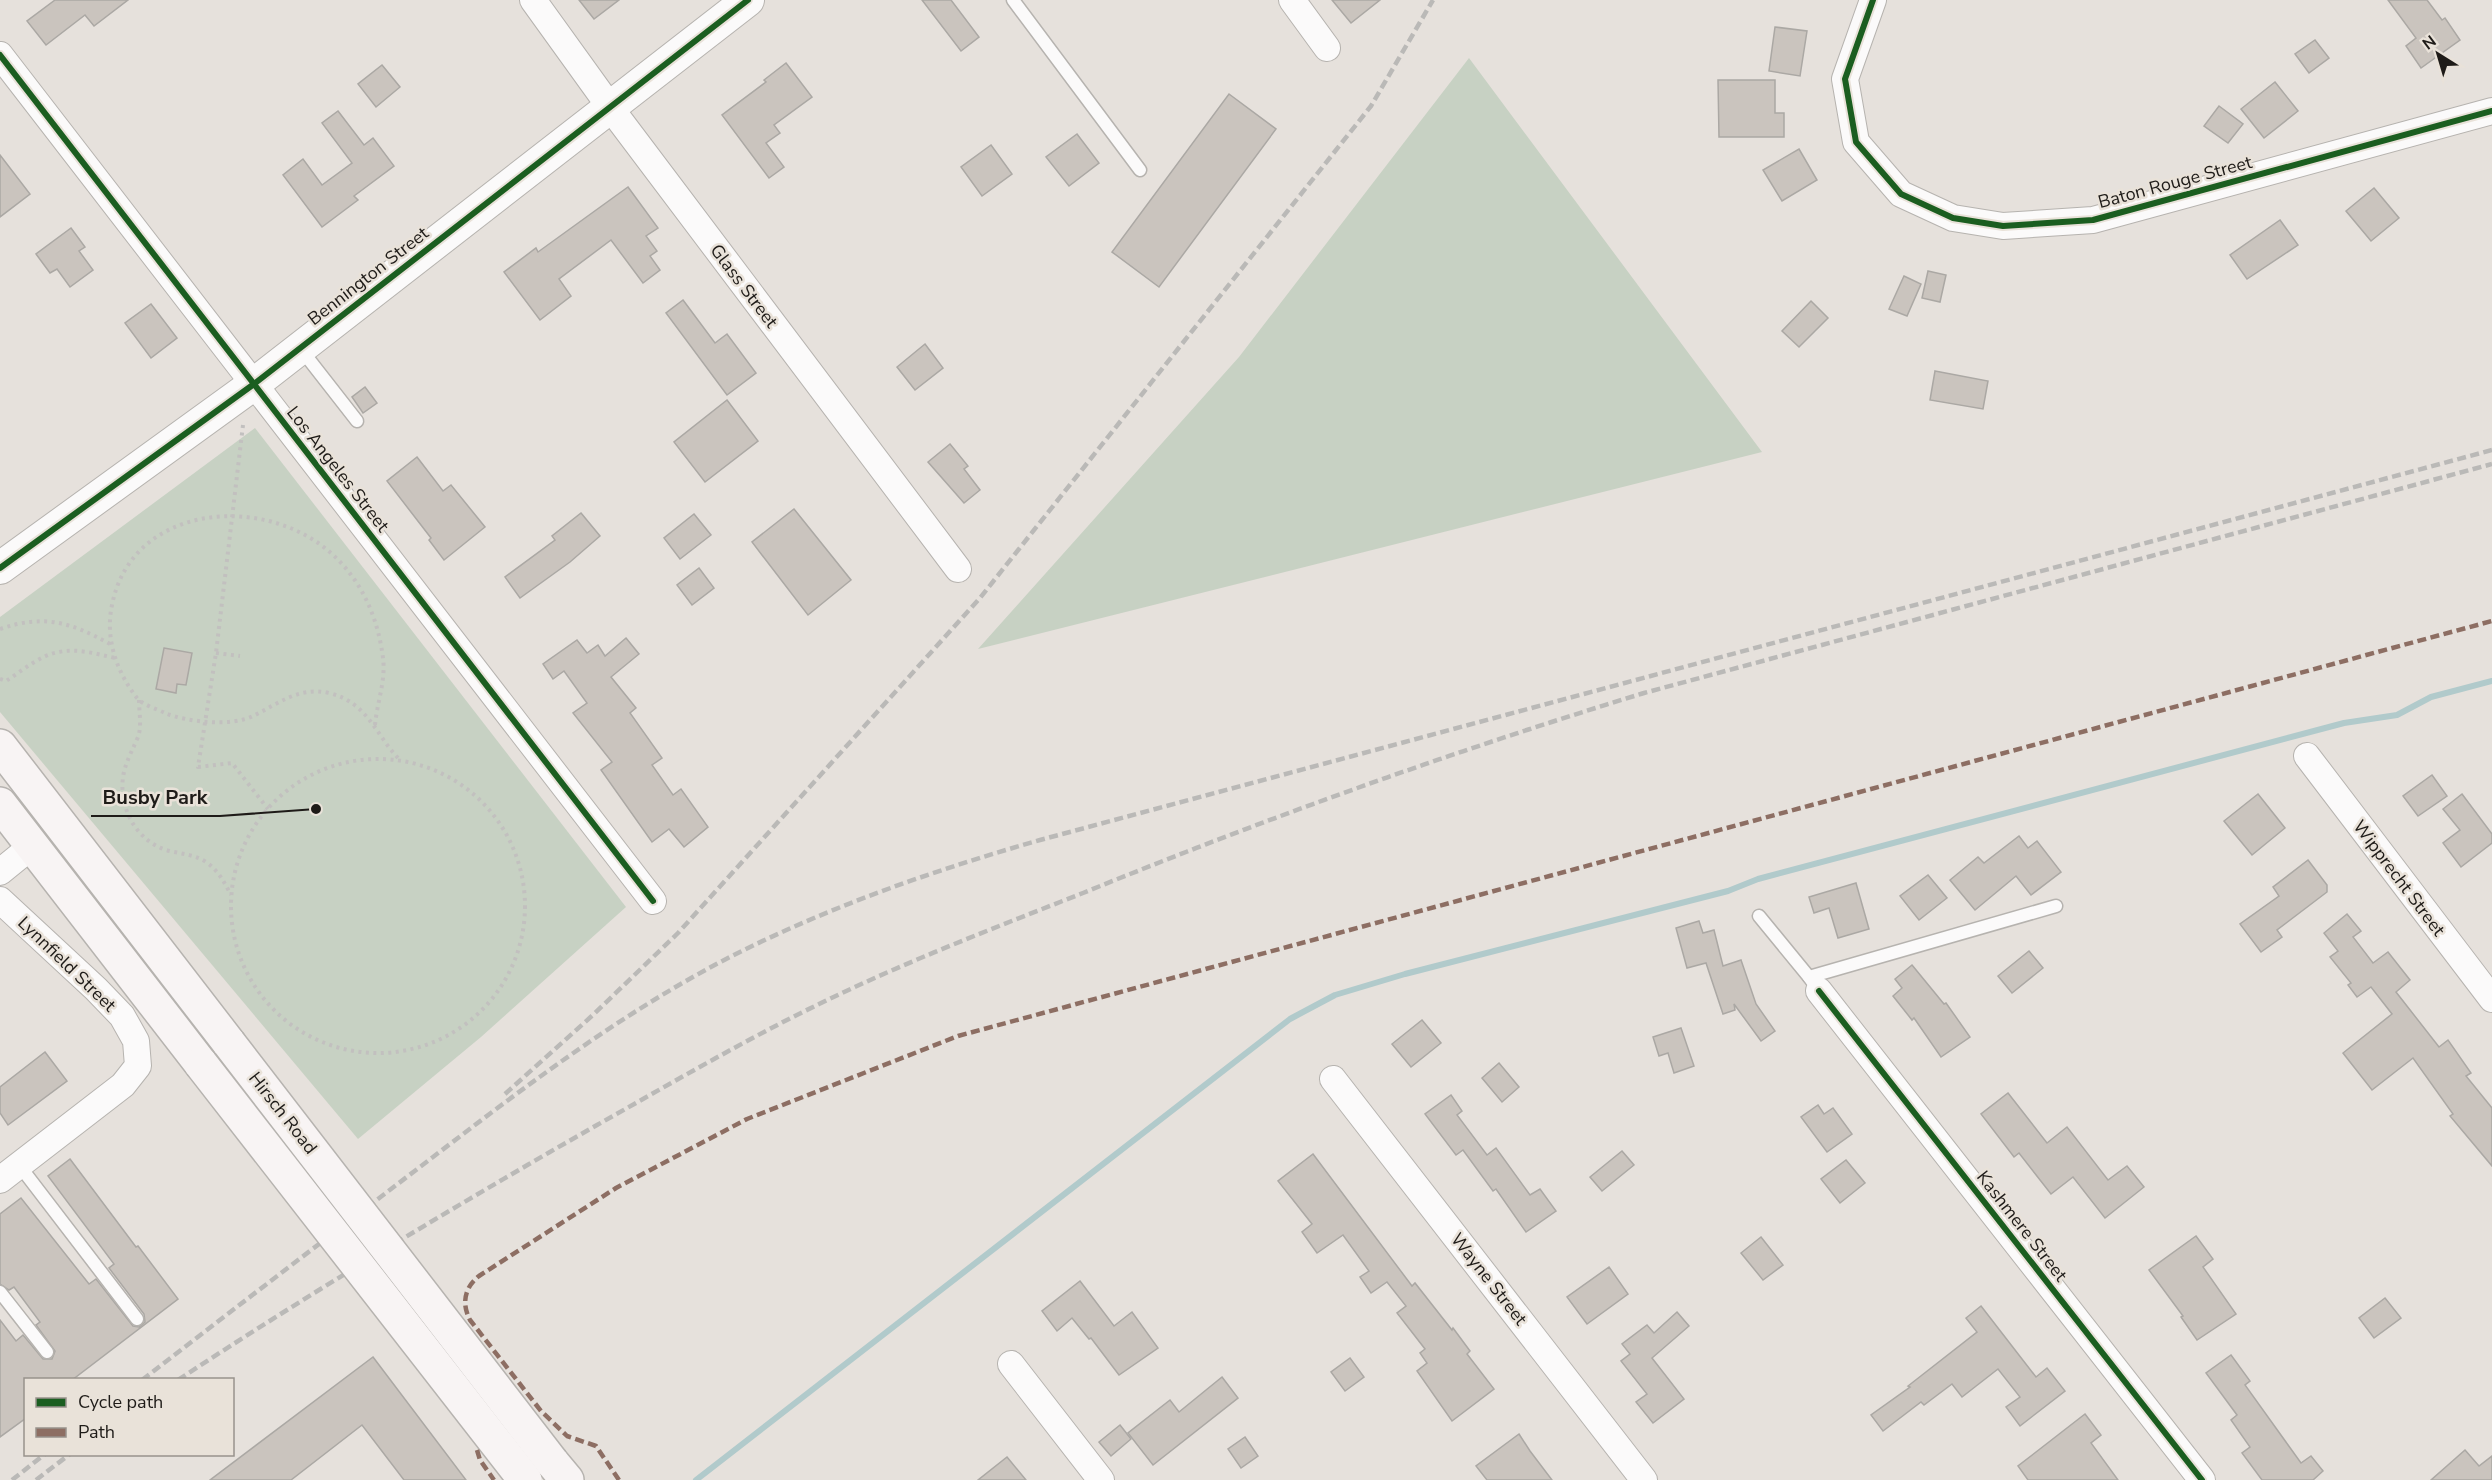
<svg xmlns="http://www.w3.org/2000/svg" width="2492" height="1480" font-family="'Nunito Sans',sans-serif">
  <style>
    .green { fill: #c7d1c3 }
    .lines { fill: none; stroke-linecap: round; stroke-linejoin: round }
    .stream { stroke: #b1cacb; stroke-width: 6 }
    .building { fill: #cac4be; stroke: #aba8a4; stroke-width: 1.5 }
    .service-casing { stroke: #b6b3af; stroke-width: 15 }
    .minor-casing { stroke: #b6b3af; stroke-width: 28 }
    .tertiary-casing { stroke: #b6b3af; stroke-width: 34 }
    .secondary-casing { stroke: #b6b3af; stroke-width: 36 }
    .path { stroke: #c2c0bf; stroke-width: 4; stroke-dasharray: 3 4.5; stroke-linecap: butt }
    .service { stroke: #fbfafa; stroke-width: 12 }
    .minor { stroke: #fbfafa; stroke-width: 26 }
    .tertiary { stroke: #fbfafa; stroke-width: 32 }
    .secondary { stroke: #f8f4f4; stroke-width: 33 }
    .rail { stroke: #bab9b7; stroke-width: 4.5; stroke-dasharray: 9 4.5; stroke-linecap: butt }
    .secondary-bridge-casing { stroke: #b6b3af; stroke-width: 36; stroke-linecap: butt }
    .secondary-bridge { stroke: #f8f4f4; stroke-width: 33 }
    .quiet { stroke: #8d6e63; stroke-width: 4.5; stroke-dasharray: 9 4.5; stroke-linecap: butt }
    .cycleway-casing { stroke: #e9e2d9; stroke-width: 10 }
    .cycleway { stroke: #1b5e20; stroke-width: 6 }
    .labels { text-anchor: middle; stroke-width: 5; stroke-linejoin: round; paint-order: stroke }
    .street-label { font-size: 18px; fill: #1e1b18; stroke: #e9e2d9 }
    .leader { fill: none; stroke: #1e1b18; stroke-width: 2 }
    .callout-dot { fill: #1e1b18; stroke: #e9e2d9; stroke-width: 2 }
    .callout-label { font-size: 20px; text-anchor: middle; font-weight: bold; fill: #1e1b18; stroke: #e9e2d9; stroke-width: 5; stroke-linejoin: round; paint-order: stroke }
  </style>
  <rect width="100%" height="100%" fill="#e6e1dc"/>
  <g class="green">
    <path d="M 1469,58 L 1762,452 L 978,649 L 1239,357 Z"/>
    <path d="M 255,428 L 626,907 L 481,1037 L 358,1139 L 0,712 L 0,617 Z"/>
  </g>
  <g class="lines">
    <path class="stream" d="M 696,1480 L 1290,1019 L 1335,995 L 1405,974 L 1728,891 L 1758,879 L 2344,723 L 2397,715 L 2431,697 L 2492,681"/>
  </g>
  <g class="building">
    <path d="M 55,0 L 128,0 L 94,26 L 85,15 L 46,45 L 27,21 Z"/>
    <path d="M 579,0 L 619,0 L 594,19 Z"/>
    <path d="M 922,0 L 951,0 L 979,37 L 961,51 Z"/>
    <path d="M 1332,0 L 1380,0 L 1351,23 Z"/>
    <path d="M 2388,0 L 2427,0 L 2442,20 L 2445,18 L 2460,40 L 2421,68 L 2406,46 L 2416,38 Z"/>
    <path d="M 1775,27 L 1807,31 L 1800,76 L 1769,71 Z"/>
    <path d="M 2315,40 L 2329,58 L 2309,73 L 2295,54 Z"/>
    <path d="M 786,63 L 812,97 L 774,125 L 780,133 L 766,143 L 784,167 L 769,178 L 722,115 L 766,82 L 764,80 Z"/>
    <path d="M 382,65 L 400,87 L 376,107 L 358,84 Z"/>
    <path d="M 1718,80 L 1775,80 L 1775,113 L 1784,113 L 1784,137 L 1719,137 Z"/>
    <path d="M 2275,82 L 2298,111 L 2264,138 L 2241,109 Z"/>
    <path d="M 1229,94 L 1276,129 L 1159,287 L 1112,252 Z"/>
    <path d="M 2219,106 L 2243,124 L 2228,143 L 2204,126 Z"/>
    <path d="M 338,111 L 364,145 L 373,138 L 394,166 L 354,196 L 358,200 L 322,227 L 283,175 L 303,159 L 322,185 L 352,163 L 322,123 Z"/>
    <path d="M 1077,134 L 1099,163 L 1069,186 L 1046,157 Z"/>
    <path d="M 991,145 L 1012,174 L 982,196 L 961,167 Z"/>
    <path d="M 1799,149 L 1817,180 L 1782,201 L 1763,170 Z"/>
    <path d="M 0,155 L 30,194 L 0,217 Z"/>
    <path d="M 628,187 L 658,228 L 646,236 L 657,251 L 650,256 L 660,270 L 643,283 L 611,240 L 559,279 L 571,296 L 540,320 L 504,272 L 536,248 L 538,252 Z"/>
    <path d="M 2374,188 L 2399,218 L 2371,241 L 2346,211 Z"/>
    <path d="M 2280,220 L 2298,245 L 2247,279 L 2230,255 Z"/>
    <path d="M 71,228 L 85,247 L 79,251 L 93,270 L 70,287 L 57,269 L 50,273 L 36,254 Z"/>
    <path d="M 1928,271 L 1946,275 L 1940,302 L 1922,298 Z"/>
    <path d="M 1904,276 L 1921,284 L 1907,316 L 1889,309 Z"/>
    <path d="M 683,300 L 715,343 L 727,334 L 756,373 L 727,395 L 666,313 Z"/>
    <path d="M 1811,301 L 1828,318 L 1799,347 L 1782,331 Z"/>
    <path d="M 151,304 L 177,338 L 151,358 L 125,323 Z"/>
    <path d="M 925,344 L 943,368 L 915,390 L 897,367 Z"/>
    <path d="M 1935,371 L 1988,381 L 1983,409 L 1930,400 Z"/>
    <path d="M 365,387 L 377,403 L 363,413 L 352,397 Z"/>
    <path d="M 727,400 L 758,441 L 705,482 L 674,442 Z"/>
    <path d="M 950,444 L 968,466 L 964,469 L 980,490 L 964,503 L 928,462 Z"/>
    <path d="M 417,457 L 443,491 L 451,485 L 485,527 L 444,560 L 429,540 L 431,538 L 387,481 Z"/>
    <path d="M 794,509 L 851,580 L 808,615 L 752,542 Z"/>
    <path d="M 581,513 L 600,536 L 570,562 L 520,598 L 505,577 L 555,540 L 552,536 Z"/>
    <path d="M 694,514 L 711,535 L 680,559 L 664,538 Z"/>
    <path d="M 699,568 L 714,588 L 692,605 L 677,585 Z"/>
    <path d="M 626,638 L 639,654 L 611,677 L 636,708 L 630,713 L 662,758 L 652,765 L 673,795 L 681,789 L 708,827 L 684,847 L 669,829 L 652,842 L 601,770 L 612,762 L 573,713 L 587,703 L 564,671 L 553,679 L 543,664 L 577,640 L 587,653 L 598,645 L 605,656 Z"/>
    <path d="M 164,648 L 192,653 L 186,685 L 177,684 L 176,693 L 156,689 Z"/>
    <path d="M 2432,775 L 2447,796 L 2418,816 L 2403,796 Z"/>
    <path d="M 2258,794 L 2285,828 L 2252,855 L 2224,821 Z"/>
    <path d="M 2462,794 L 2492,834 L 2492,843 L 2461,867 L 2443,843 L 2460,830 L 2443,809 Z"/>
    <path d="M 2019,836 L 2028,848 L 2037,841 L 2061,872 L 2031,895 L 2016,876 L 1975,910 L 1950,880 L 1978,857 L 1984,863 Z"/>
    <path d="M 2308,860 L 2327,885 L 2327,892 L 2277,930 L 2282,937 L 2261,952 L 2240,924 L 2279,896 L 2273,887 Z"/>
    <path d="M 1928,875 L 1947,898 L 1919,920 L 1900,896 Z"/>
    <path d="M 1856,883 L 1869,929 L 1838,938 L 1829,908 L 1814,913 L 1809,897 Z"/>
    <path d="M 2347,914 L 2361,931 L 2353,937 L 2373,963 L 2388,952 L 2410,980 L 2396,992 L 2439,1047 L 2448,1040 L 2471,1073 L 2466,1076 L 2492,1108 L 2492,1166 L 2450,1116 L 2453,1114 L 2413,1058 L 2372,1090 L 2343,1053 L 2392,1014 L 2371,987 L 2357,997 L 2348,985 L 2351,983 L 2330,957 L 2338,951 L 2324,933 Z"/>
    <path d="M 1699,921 L 1703,933 L 1714,930 L 1723,966 L 1741,960 L 1756,1004 L 1775,1031 L 1761,1041 L 1734,1004 L 1735,1010 L 1723,1014 L 1706,963 L 1687,968 L 1676,928 Z"/>
    <path d="M 2029,951 L 2043,968 L 2012,993 L 1998,976 Z"/>
    <path d="M 1912,965 L 1944,1004 L 1946,1003 L 1970,1037 L 1941,1057 L 1914,1018 L 1912,1020 L 1893,996 L 1902,988 L 1895,979 Z"/>
    <path d="M 1422,1020 L 1441,1043 L 1411,1067 L 1392,1044 Z"/>
    <path d="M 1681,1028 L 1694,1066 L 1674,1073 L 1668,1053 L 1659,1056 L 1653,1037 Z"/>
    <path d="M 45,1052 L 67,1081 L 8,1125 L 0,1113 L 0,1087 Z"/>
    <path d="M 1499,1063 L 1519,1087 L 1502,1102 L 1482,1078 Z"/>
    <path d="M 2008,1093 L 2047,1143 L 2067,1127 L 2108,1180 L 2127,1166 L 2144,1187 L 2105,1218 L 2073,1177 L 2051,1194 L 2019,1153 L 2014,1157 L 1981,1114 Z"/>
    <path d="M 1451,1095 L 1462,1111 L 1457,1115 L 1487,1155 L 1496,1148 L 1530,1195 L 1540,1189 L 1556,1211 L 1526,1232 L 1496,1189 L 1493,1191 L 1463,1150 L 1456,1155 L 1425,1114 Z"/>
    <path d="M 1818,1105 L 1824,1114 L 1833,1108 L 1852,1134 L 1827,1152 L 1801,1117 Z"/>
    <path d="M 1622,1151 L 1634,1165 L 1602,1191 L 1590,1177 Z"/>
    <path d="M 1313,1154 L 1412,1286 L 1415,1283 L 1452,1330 L 1453,1328 L 1470,1351 L 1467,1354 L 1494,1389 L 1452,1421 L 1417,1371 L 1427,1363 L 1420,1353 L 1425,1349 L 1397,1313 L 1406,1306 L 1387,1282 L 1371,1293 L 1360,1277 L 1369,1271 L 1343,1235 L 1317,1253 L 1302,1232 L 1312,1224 L 1278,1181 Z"/>
    <path d="M 70,1159 L 136,1247 L 138,1246 L 178,1299 L 72,1380 L 26,1380 L 26,1418 L 0,1437 L 0,1320 L 16,1341 L 23,1335 L 43,1359 L 52,1359 L 55,1351 L 36,1325 L 40,1322 L 14,1287 L 9,1290 L 0,1284 L 0,1214 L 21,1198 L 89,1284 L 96,1279 L 133,1326 L 139,1327 L 145,1322 L 144,1314 L 109,1268 L 114,1264 L 48,1176 Z"/>
    <path d="M 1846,1160 L 1865,1183 L 1840,1203 L 1821,1179 Z"/>
    <path d="M 2196,1236 L 2213,1259 L 2203,1267 L 2236,1314 L 2197,1340 L 2181,1317 L 2183,1316 L 2149,1270 Z"/>
    <path d="M 1761,1237 L 1783,1265 L 1763,1280 L 1741,1253 Z"/>
    <path d="M 1609,1267 L 1628,1294 L 1587,1324 L 1567,1297 Z"/>
    <path d="M 1080,1281 L 1114,1326 L 1132,1312 L 1158,1348 L 1119,1375 L 1091,1338 L 1089,1339 L 1072,1318 L 1057,1331 L 1042,1311 Z"/>
    <path d="M 2385,1298 L 2401,1318 L 2374,1338 L 2359,1318 Z"/>
    <path d="M 1981,1306 L 2036,1377 L 2047,1368 L 2065,1391 L 2020,1426 L 2006,1407 L 2020,1397 L 1998,1369 L 1962,1397 L 1952,1384 L 1924,1405 L 1921,1402 L 1883,1431 L 1871,1415 L 1910,1387 L 1908,1386 L 1977,1332 L 1966,1318 Z"/>
    <path d="M 1677,1312 L 1689,1326 L 1652,1358 L 1684,1399 L 1653,1423 L 1636,1402 L 1647,1394 L 1621,1361 L 1630,1354 L 1622,1344 L 1647,1325 L 1654,1333 Z"/>
    <path d="M 2231,1355 L 2250,1381 L 2245,1385 L 2301,1463 L 2311,1456 L 2323,1471 L 2313,1480 L 2262,1480 L 2242,1453 L 2250,1447 L 2231,1420 L 2237,1415 L 2206,1373 Z"/>
    <path d="M 373,1357 L 466,1480 L 404,1480 L 362,1425 L 291,1480 L 210,1480 Z"/>
    <path d="M 1350,1358 L 1364,1377 L 1345,1391 L 1331,1372 Z"/>
    <path d="M 1222,1377 L 1238,1398 L 1153,1465 L 1128,1433 L 1170,1400 L 1179,1412 Z"/>
    <path d="M 2085,1414 L 2101,1435 L 2091,1443 L 2118,1480 L 2028,1480 L 2018,1466 Z"/>
    <path d="M 1120,1425 L 1131,1439 L 1111,1456 L 1099,1442 Z"/>
    <path d="M 1519,1434 L 1530,1451 L 1552,1480 L 1487,1480 L 1476,1466 Z"/>
    <path d="M 1245,1437 L 1258,1456 L 1241,1468 L 1228,1449 Z"/>
    <path d="M 2465,1450 L 2479,1466 L 2492,1456 L 2492,1480 L 2431,1480 Z"/>
    <path d="M 1007,1457 L 1026,1480 L 978,1480 Z"/>
  </g>
  <g class="lines">
    <defs>
      <g id="service">
        <path d="M 1013,0 L 1140,170"/>
        <path d="M 300,348 L 357,421"/>
        <path d="M 1759,916 L 1809,977"/>
        <path d="M 1819,991 L 1809,977 L 2056,906"/>
        <path d="M 19,1165 L 137,1319"/>
        <path d="M 0,1292 L 47,1352"/>
      </g>
      <g id="minor">
        <path d="M 533,0 L 618,118 L 958,569"/>
        <path d="M 1292,0 L 1327,48"/>
        <path d="M 1873,0 L 1845,79 L 1856,142 L 1901,194 L 1953,218 L 2003,226 L 2093,220 L 2492,111"/>
        <path d="M 0,55 L 653,901"/>
        <path d="M 2307,756 L 2492,999"/>
        <path d="M 0,872 L 32,846"/>
        <path d="M 0,900 L 96,989 L 122,1016 L 136,1041 L 138,1066 L 123,1085 L 0,1180"/>
        <path d="M 1819,991 L 2202,1480"/>
        <path d="M 1333,1079 L 1644,1480"/>
        <path d="M 1011,1364 L 1101,1480"/>
      </g>
      <path id="tertiary" d="M 0,568 L 254,384 L 748,0"/>
      <g id="secondary">
        <path d="M 0,746 L 229,1043"/>
        <path d="M 0,804 L 201,1064"/>
        <path d="M 552,1462 L 567,1480"/>
      </g>
    </defs>
    <use href="#service" class="service-casing"/>
    <use href="#minor" class="minor-casing"/>
    <use href="#tertiary" class="tertiary-casing"/>
    <use href="#secondary" class="secondary-casing"/>
    <g class="path">
      <path d="M 243,425 L 216,653 L 198,767 L 232,763 L 268,809"/>
      <path d="M 0,629 C 44,614 70,622 110,644"/>
      <path d="M 216,653 L 240,656"/>
      <path d="M 0,679 L 6,681 C 22,671 40,655 59,652 C 77,648 97,654 115,658"/>
      <path d="M 139,700 C 139,712 142,726 138,737 C 129,758 120,771 123,795 C 126,820 142,842 166,850 C 180,854 194,854 206,862 C 219,871 224,882 231,895"/>
      <path d="M 375,725 C 377,703 386,680 383,658 C 378,618 362,581 332,554 C 265,493 132,503 112,605 C 105,638 116,671 137,698 C 143,705 157,709 165,713 C 187,722 231,727 253,716 C 278,704 299,686 329,693 C 369,703 375,735 400,760"/>
      <circle cx="378" cy="906" r="147"/>
    </g>
    <use href="#service" class="service"/>
    <use href="#minor" class="minor"/>
    <use href="#tertiary" class="tertiary"/>
    <use href="#secondary" class="secondary"/>
    <g class="rail">
      <path d="M 505,1094 L 594,1014 L 678,933 L 980,598 L 1371,106 L 1433,0"/>
      <path d="M 142,1380 C 239,1305 336,1231 433,1157 C 527,1085 622,1013 728,958 C 828,907 932,871 1040,840 L 2492,450"/>
      <path d="M 178,1380 C 315,1290 455,1206 597,1125 C 670,1084 743,1041 819,1004 C 905,962 994,928 1083,893 C 1267,818 1454,751 1644,693 L 2492,464"/>
      <path d="M 12,1480 L 45,1454"/>
      <path d="M 36,1480 L 70,1454"/>
    </g>
    <defs>
      <g id="secondary-bridge">
        <path d="M 229,1043 L 552,1462"/>
        <path d="M 201,1064 L 525,1480"/>
      </g>
    </defs>
    <use href="#secondary-bridge" class="secondary-bridge-casing"/>
    <use href="#secondary-bridge" class="secondary-bridge"/>
    <g class="quiet">
      <path d="M 477,1450 L 480,1460 L 494,1480"/>
      <path d="M 619,1480 L 596,1446 L 567,1436 L 541,1411 L 470,1320 C 461,1303 465,1287 479,1276 L 616,1188 L 747,1119 L 958,1036 L 2492,621"/>
    </g>
    <defs>
      <g id="cycleway">
        <path d="M 1873,0 L 1845,79 L 1856,142 L 1901,194 L 1953,218 L 2003,226 L 2093,220 L 2492,111"/>
        <path d="M 0,55 L 653,901"/>
        <path d="M 0,568 L 254,384 L 748,0"/>
        <path d="M 1819,991 L 2202,1480"/>
      </g>
    </defs>
    <use href="#cycleway" class="cycleway-casing"/>
    <use href="#cycleway" class="cycleway"/>
  </g>
  <g class="labels">
    <g class="street-label">
      <text transform="translate(2175 182) rotate(-15)" y="6">Baton Rouge Street</text>
      <text transform="translate(368 276) rotate(-38)" y="6">Bennington Street</text>
      <text transform="translate(744 286) rotate(53)" y="6">Glass Street</text>
      <text transform="translate(338 469) rotate(52)" y="6">Los Angeles Street</text>
      <text transform="translate(2399 878) rotate(53)" y="6">Wipprecht Street</text>
      <text transform="translate(67 964) rotate(44)" y="6">Lynnfield Street</text>
      <text transform="translate(283 1113) rotate(52)" y="6">Hirsch Road</text>
      <text transform="translate(2022 1226) rotate(52)" y="6">Kashmere Street</text>
      <text transform="translate(1489 1279) rotate(52)" y="6">Wayne Street</text>
    </g>
  </g>
  <path class="leader" d="M316 809L220 816H91"/>
  <circle class="callout-dot" cx="316" cy="809" r="6"/>
  <g class="callout-label">
    <text x="155" y="804">Busby Park</text>
  </g>
  <rect x="24" y="1378" width="210" height="78" fill="#e9e2d9" stroke="#98928c" stroke-width="1.5"/>
  <rect x="36" y="1398" width="30" height="9" fill="#1b5e20" stroke="#98928c" stroke-width="1.5"/>
  <text x="78" y="1408" font-size="18" fill="#1e1b18">Cycle path</text>
  <rect x="36" y="1428" width="30" height="9" fill="#8d6e63" stroke="#98928c" stroke-width="1.5"/>
  <text x="78" y="1438" font-size="18" fill="#1e1b18">Path</text>
  <g transform="translate(2438 54) rotate(323)" stroke="#e9e2d9" stroke-width="4.5" paint-order="stroke">
  <path d="M0-4.5L10 22L0 15L-10 22Z" fill="#1e1b18"/>
  <text y="-9" font-size="16" font-weight="bold" text-anchor="middle" fill="#1e1b18">N</text>
  </g>
</svg>
